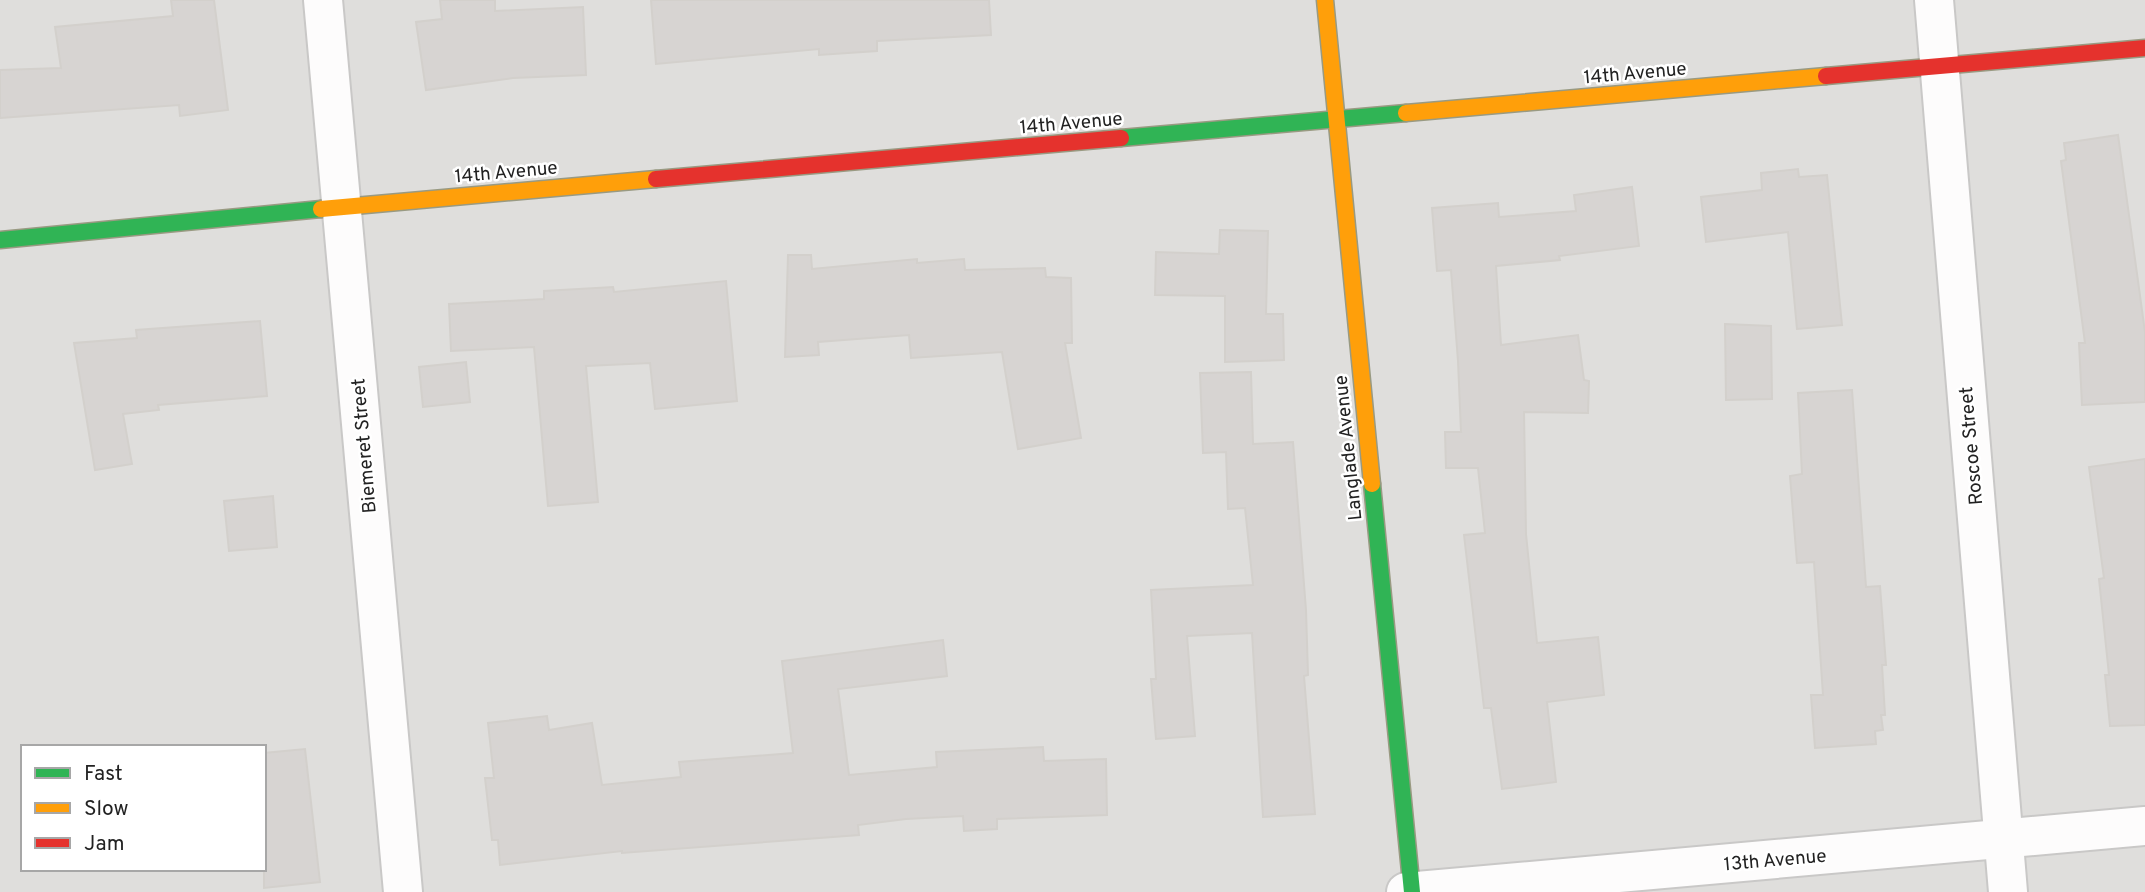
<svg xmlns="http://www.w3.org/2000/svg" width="2145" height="892" font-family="Overpass,sans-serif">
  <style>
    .residential { fill: #dfdedc; fill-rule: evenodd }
    .building { fill: #d7d4d2; stroke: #d3d0cc; stroke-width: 2 }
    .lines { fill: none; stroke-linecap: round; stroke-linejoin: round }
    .street-casing { stroke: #c9c8c7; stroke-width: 42 }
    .fast-casing { stroke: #999a82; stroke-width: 19 }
    .slow-casing { stroke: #999a82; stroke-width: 19 }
    .jam-casing { stroke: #999a82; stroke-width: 19 }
    .street { stroke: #fdfcfc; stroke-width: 38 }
    .fast { stroke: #30b455; stroke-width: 16 }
    .slow { stroke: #ff9f0a; stroke-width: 16 }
    .jam { stroke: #e5322d; stroke-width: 16 }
    .labels { text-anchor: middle; stroke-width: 5; stroke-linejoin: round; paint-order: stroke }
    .street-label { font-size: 19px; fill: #222; stroke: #fff }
  </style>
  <rect width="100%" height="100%" fill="#f0eeeb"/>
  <path class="residential" d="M 0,0 L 2145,0 L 2145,892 L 0,892 ZM 23,747 L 264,747 L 264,869 L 23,869 Z"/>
  <g class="building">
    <path d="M 171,0 L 214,0 L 228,110 L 180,116 L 179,105 L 0,118 L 0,70 L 61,68 L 55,27 L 173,16 Z"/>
    <path d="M 440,0 L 495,0 L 495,11 L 583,7 L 586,75 L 513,78 L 426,90 L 416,22 L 442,19 Z"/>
    <path d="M 651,0 L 989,0 L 991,35 L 877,41 L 877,51 L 819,55 L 819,49 L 656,64 Z"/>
    <path d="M 2118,135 L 2145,332 L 2145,402 L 2082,405 L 2079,343 L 2085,343 L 2061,161 L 2066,160 L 2064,143 Z"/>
    <path d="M 1798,169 L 1799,177 L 1827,175 L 1842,325 L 1797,329 L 1788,232 L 1706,242 L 1701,197 L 1762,190 L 1761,173 Z"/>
    <path d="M 1632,187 L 1639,246 L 1559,256 L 1560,260 L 1496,266 L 1501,345 L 1578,335 L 1584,380 L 1589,381 L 1588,413 L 1524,412 L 1526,534 L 1537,643 L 1598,637 L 1604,695 L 1547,702 L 1556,782 L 1502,789 L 1491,708 L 1484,708 L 1464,535 L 1485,533 L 1478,468 L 1446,468 L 1445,432 L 1461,432 L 1458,361 L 1451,270 L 1437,271 L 1432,208 L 1498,203 L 1499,217 L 1576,211 L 1574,195 Z"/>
    <path d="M 1220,230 L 1268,231 L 1266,314 L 1283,314 L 1284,360 L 1225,362 L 1225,296 L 1155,295 L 1156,252 L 1219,254 Z"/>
    <path d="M 788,255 L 811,255 L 812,269 L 917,259 L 917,263 L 964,259 L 965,270 L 1045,268 L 1046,277 L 1071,278 L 1072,343 L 1065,343 L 1081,438 L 1018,449 L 1002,352 L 911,358 L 909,335 L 818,342 L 819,355 L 785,357 Z"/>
    <path d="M 726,281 L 737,401 L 655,409 L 650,363 L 586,366 L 598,502 L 548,506 L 534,347 L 451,351 L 449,304 L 544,299 L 544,291 L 613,287 L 614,292 Z"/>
    <path d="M 260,321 L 267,396 L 158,405 L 159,410 L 123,414 L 132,464 L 95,470 L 74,343 L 137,338 L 136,330 Z"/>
    <path d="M 1725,324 L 1771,326 L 1772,399 L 1726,400 Z"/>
    <path d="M 466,362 L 470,402 L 423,407 L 419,367 Z"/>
    <path d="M 1251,372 L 1253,444 L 1293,442 L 1306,610 L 1308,675 L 1304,676 L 1315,814 L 1263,817 L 1252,633 L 1187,636 L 1195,736 L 1156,739 L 1151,679 L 1156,679 L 1151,590 L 1253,585 L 1245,508 L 1228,509 L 1226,452 L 1203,453 L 1200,373 Z"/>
    <path d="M 1852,390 L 1866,587 L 1880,586 L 1886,665 L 1882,665 L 1885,715 L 1881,715 L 1883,730 L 1875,731 L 1876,744 L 1815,748 L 1811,695 L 1823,695 L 1814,562 L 1797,563 L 1790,476 L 1802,474 L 1798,393 Z"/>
    <path d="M 2145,459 L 2145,725 L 2110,726 L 2105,675 L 2109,675 L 2099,579 L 2104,578 L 2089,467 Z"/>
    <path d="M 273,496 L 277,547 L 229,551 L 224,501 Z"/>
    <path d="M 943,640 L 947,676 L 838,689 L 849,775 L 937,767 L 936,752 L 1043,747 L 1044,761 L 1106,759 L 1107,815 L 997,819 L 997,829 L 964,831 L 963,816 L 906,819 L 858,825 L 859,835 L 622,853 L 622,851 L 500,865 L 498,840 L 492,840 L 485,778 L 494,778 L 488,723 L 547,716 L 549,730 L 592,723 L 602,785 L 681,777 L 679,762 L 793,753 L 782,661 Z"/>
    <path d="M 305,749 L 320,882 L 264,888 L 264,753 Z"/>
  </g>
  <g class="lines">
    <defs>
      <g id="street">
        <path d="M 323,0 L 403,892"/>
        <path d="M 1934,0 L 2008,892"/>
        <path d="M 1406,892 L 2145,826"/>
      </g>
      <g id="fast">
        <path d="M 1121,138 L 1406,113"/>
        <path d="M 0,240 L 321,209"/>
        <path d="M 1372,484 L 1412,892"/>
      </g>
      <g id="slow">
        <path d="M 1325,0 L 1372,484"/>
        <path d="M 1406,113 L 1826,76"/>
        <path d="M 321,209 L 656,179"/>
      </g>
      <g id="jam">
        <path d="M 1826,76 L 2145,48"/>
        <path d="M 656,179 L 1121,138"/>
      </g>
    </defs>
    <use href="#street" class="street-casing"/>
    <use href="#fast" class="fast-casing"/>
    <use href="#slow" class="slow-casing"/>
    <use href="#jam" class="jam-casing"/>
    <use href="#street" class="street"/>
    <use href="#fast" class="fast"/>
    <use href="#slow" class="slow"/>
    <use href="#jam" class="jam"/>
  </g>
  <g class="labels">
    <g class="street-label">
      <text transform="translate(1635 72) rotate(-5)" y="7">14th Avenue</text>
      <text transform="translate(1071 122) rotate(-5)" y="7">14th Avenue</text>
      <text transform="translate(506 171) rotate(-5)" y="7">14th Avenue</text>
      <text transform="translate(363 446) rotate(-95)" y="7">Biemeret Street</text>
      <text transform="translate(1970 446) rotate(-95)" y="7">Roscoe Street</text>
      <text transform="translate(1347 448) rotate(-96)" y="7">Langlade Avenue</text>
      <text transform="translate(1775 859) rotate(-5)" y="7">13th Avenue</text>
    </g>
  </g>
  <rect x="21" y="745" width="245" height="126" fill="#ffffff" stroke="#a7a7a7" stroke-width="2"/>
  <rect x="35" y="768" width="35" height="10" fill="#30b455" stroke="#a7a7a7" stroke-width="2"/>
  <text x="84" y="780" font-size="21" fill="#222222">Fast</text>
  <rect x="35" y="803" width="35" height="10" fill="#ff9f0a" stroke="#a7a7a7" stroke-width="2"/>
  <text x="84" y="815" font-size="21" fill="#222222">Slow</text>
  <rect x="35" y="838" width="35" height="10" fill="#e5322d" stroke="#a7a7a7" stroke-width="2"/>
  <text x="84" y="850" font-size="21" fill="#222222">Jam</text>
</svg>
